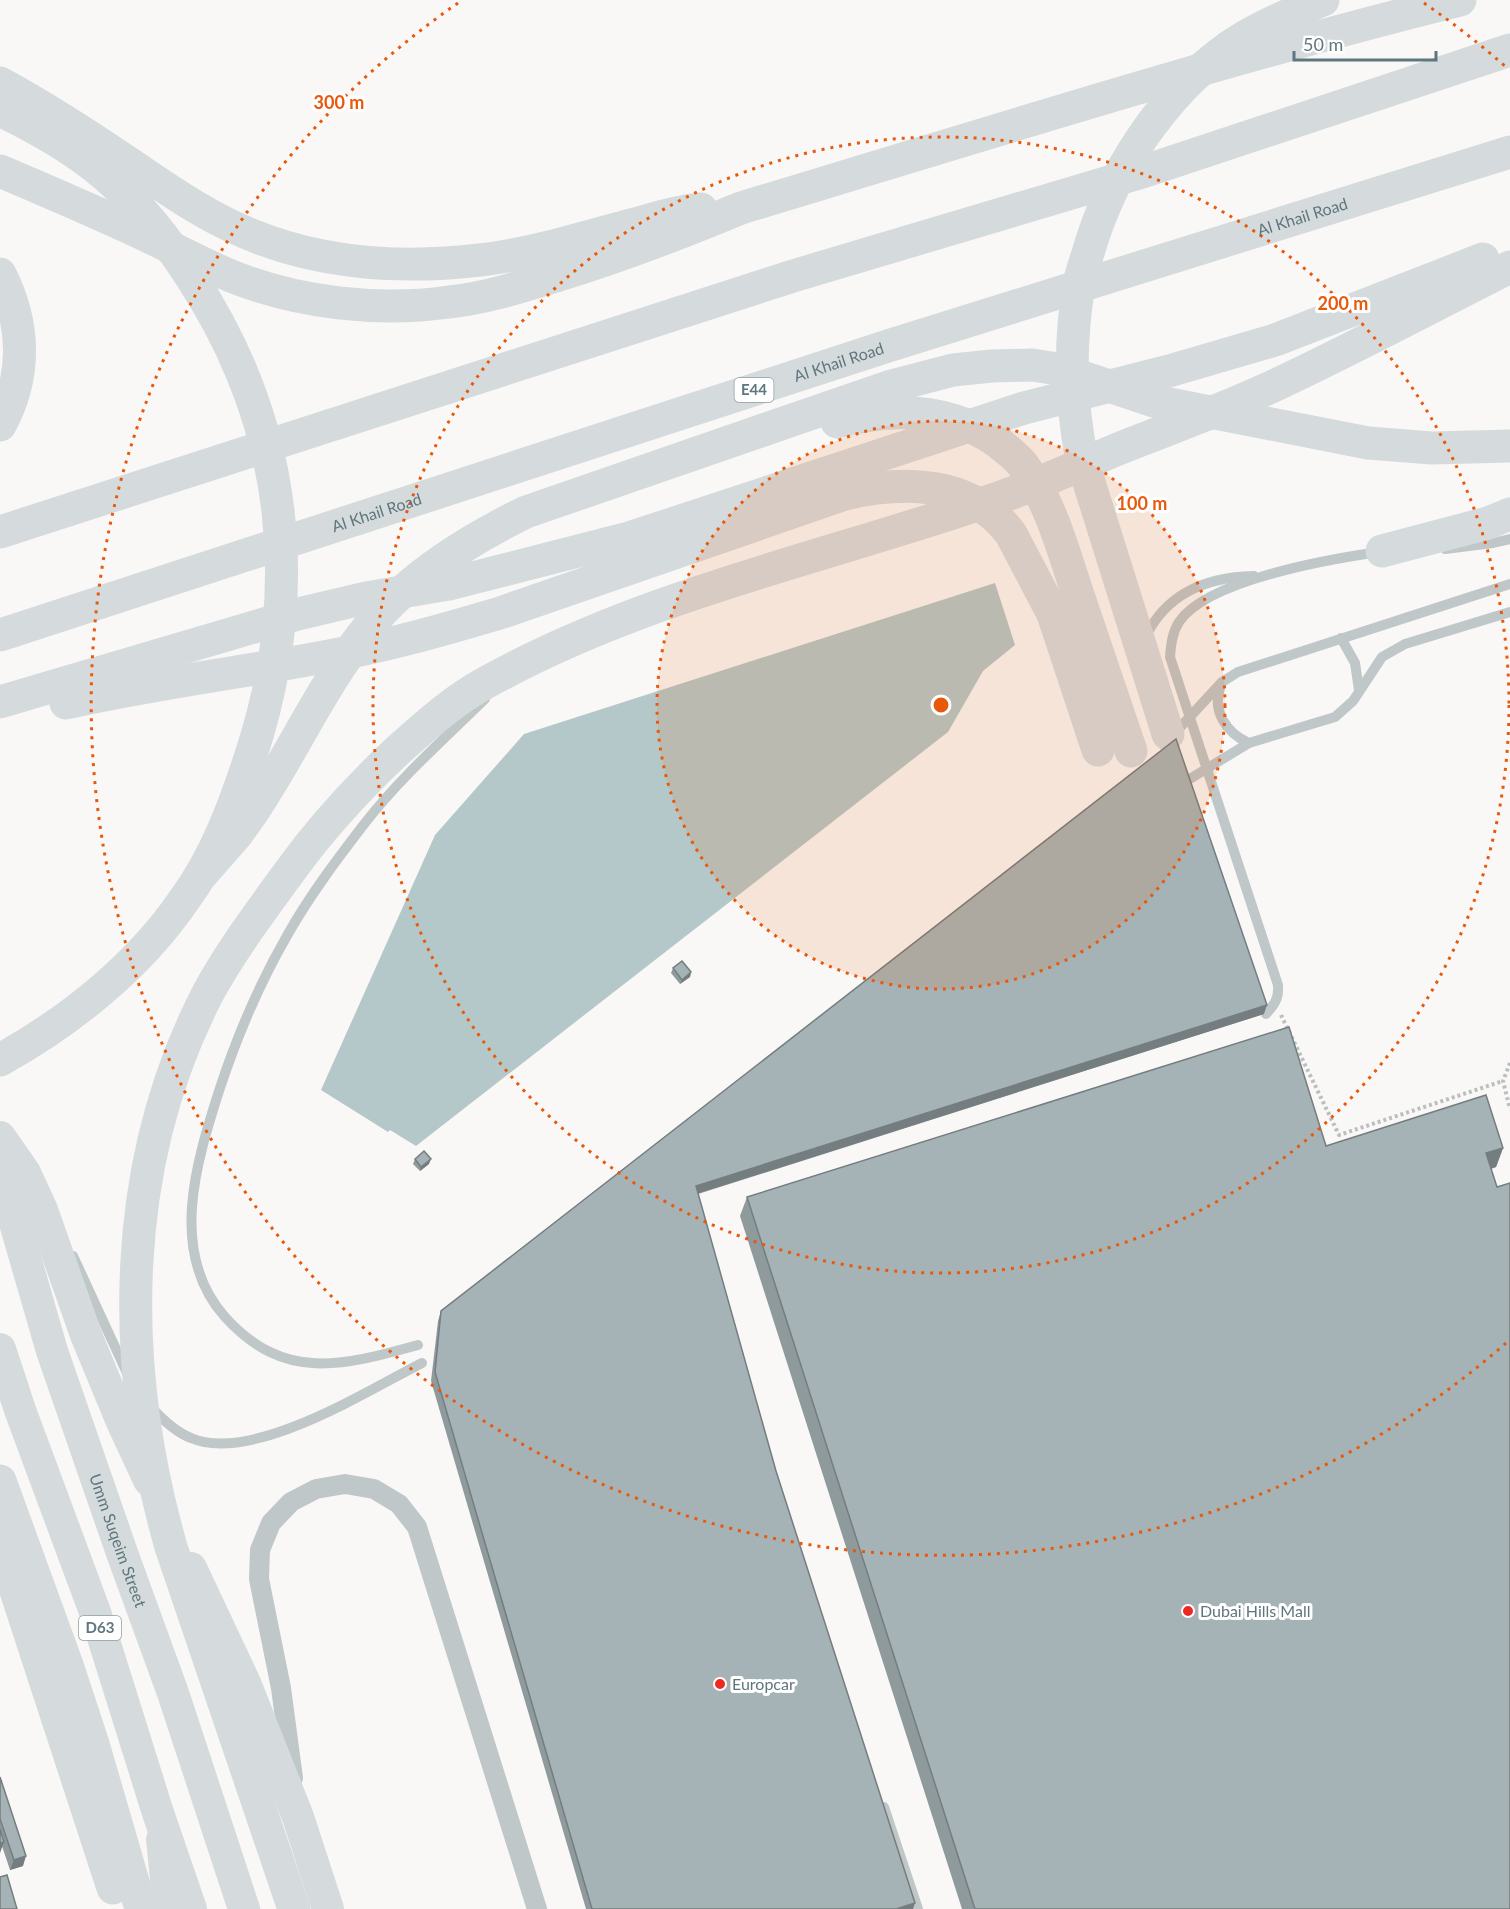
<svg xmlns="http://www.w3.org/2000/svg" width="1510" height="1909" font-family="Lato,sans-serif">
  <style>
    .water { fill: #b5c8c9 }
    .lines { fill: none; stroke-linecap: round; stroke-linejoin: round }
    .path { stroke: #babfc1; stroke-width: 4; stroke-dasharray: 3 3; stroke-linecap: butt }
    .lane { stroke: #bfc7c9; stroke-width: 10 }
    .street { stroke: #bfc7c9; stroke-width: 20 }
    .secondary { stroke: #d5dbdd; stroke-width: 28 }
    .primary { stroke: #d5dbdd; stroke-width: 32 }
    .highway { stroke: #d5dbdd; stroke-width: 33 }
    .wall { fill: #8f9a9d }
    .shaded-wall { fill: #747d7f }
    .building { fill: #a6b3b6; stroke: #747d7f; stroke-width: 1.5 }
    .ring { fill: none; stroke: #e8590c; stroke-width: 3; stroke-dasharray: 3 6 }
    .poi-dot { fill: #ec2923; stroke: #fff; stroke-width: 2 }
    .labels { text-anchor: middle; stroke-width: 6; stroke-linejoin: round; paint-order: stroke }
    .shield { fill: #fff; stroke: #8e9fa4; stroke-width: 1.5 }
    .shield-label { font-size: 15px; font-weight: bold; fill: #5e767d }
    .street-label { font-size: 16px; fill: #5e767d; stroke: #fff }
    .poi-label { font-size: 16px; fill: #5e767d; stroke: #fff; text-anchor: start }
    .centre { fill: #e8590c; stroke: #fff; stroke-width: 3 }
    .ring-label { font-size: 18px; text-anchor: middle; font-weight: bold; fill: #e8590c; stroke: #fff; stroke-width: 6; stroke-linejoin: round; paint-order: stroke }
  </style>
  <rect width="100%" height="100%" fill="#f9f8f6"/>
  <path class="water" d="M 995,583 L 1015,645 L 983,671 L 948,732 L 416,1146 L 390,1130 L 388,1132 L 321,1090 L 435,835 L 524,734 Z"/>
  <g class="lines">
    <g class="path">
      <path d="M 1281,1015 L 1339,1135 L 1503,1081"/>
      <path d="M 1510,1063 L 1503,1081 L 1510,1109"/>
    </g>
    <g class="lane">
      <path d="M 1445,549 L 1493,543 L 1510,539"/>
      <path d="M 1146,636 C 1167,593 1208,577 1254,576"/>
      <path d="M 1341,638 L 1355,663 L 1359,690"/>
      <path d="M 1221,685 C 1211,710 1226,733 1249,743"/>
      <path d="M 1173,735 L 1222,682 L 1238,672 L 1510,584"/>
      <path d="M 1188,780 L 1249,743 L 1335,717 L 1353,701 L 1382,657 L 1405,644 L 1510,612"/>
      <path d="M 1266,1014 C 1275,1004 1279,998 1278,985 L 1170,657 C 1171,645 1172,633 1179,622 C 1207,580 1330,559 1379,552"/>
      <path d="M 73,1256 L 128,1375"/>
      <path d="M 418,1345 C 342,1366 284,1382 225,1317 C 168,1253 196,1163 219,1091 C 237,1036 259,984 288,934 C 310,895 338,858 365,823 C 401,777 443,740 485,699"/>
      <path d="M 151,1407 C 162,1419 175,1432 191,1438 C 251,1464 367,1391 422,1363"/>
      <path d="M 884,1807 L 918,1909"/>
    </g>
    <path class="street" d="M 293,1778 L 281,1688 L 259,1579 L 260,1550 L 271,1523 L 291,1502 L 316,1489 L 345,1484 L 374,1489 L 399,1504 L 417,1527 L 537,1909"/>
    <path class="secondary" d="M 160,1839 L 167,1909"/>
    <g class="primary">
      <path d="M 0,1137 L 25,1173 L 42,1210 L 86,1335 L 122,1422 L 149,1480"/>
      <path id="s1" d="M 0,1171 L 52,1351 L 122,1553 L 173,1693 L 244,1909"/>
      <path d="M 0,1349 L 20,1410 L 95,1612 L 158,1813 L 191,1909"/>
      <path d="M 191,1568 L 245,1683 L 298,1817 L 328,1909"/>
    </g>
    <g class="highway">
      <path d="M 0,83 C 44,107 86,134 127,162 C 160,184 192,207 227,224 C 305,263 395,270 480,260 C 534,254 587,236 639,223 C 659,217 680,211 701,209"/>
      <path d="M 0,110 C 33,126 66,144 95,167 C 133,197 165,236 191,277 C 288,425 306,590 250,758 C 234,807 215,858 184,900 C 138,967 70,1021 0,1060"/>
      <path d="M 0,171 C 47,191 94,211 141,233 C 171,247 200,263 231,276 C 298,303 378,312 449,302 C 487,298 523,286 559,275 C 621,256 681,233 741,208 C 980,136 1218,60 1460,0"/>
      <path d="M 0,274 C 25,323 27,376 0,425"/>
      <path d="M 837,422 C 893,407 950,408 999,443 C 1007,450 1016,456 1023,465 C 1051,503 1063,550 1078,595 C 1096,647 1113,699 1131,751"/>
      <path d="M 0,532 L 793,276 L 1139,173 L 1510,50"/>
      <path d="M 1382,551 L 1488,523 L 1510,514"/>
      <path id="s2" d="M 0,635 L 891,345 L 1510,152"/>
      <path d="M 0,702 L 298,614 L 366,598 L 449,584 L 629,538 L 1024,408 L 1169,371 L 1275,340 L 1483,259"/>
      <path d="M 66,703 C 159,682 253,671 345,653 C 398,643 449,628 500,613 L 845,494 C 904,480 972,481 1011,534 L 1053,614 L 1098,750"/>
      <path d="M 1168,734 L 1082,460 C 1070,400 1069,345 1079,284 C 1081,274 1085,263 1088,253 C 1111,173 1161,96 1229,47 C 1257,27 1291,14 1323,0"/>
      <path d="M 201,875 L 237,834 L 252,813 C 293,752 324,681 371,624 C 412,575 469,540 526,512 L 888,387 L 953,370 L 992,366 L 1032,365 L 1058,369 L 1154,401 L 1368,443 L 1432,448 L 1510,446"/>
      <path d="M 0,1481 L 67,1665 L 93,1744 L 141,1909"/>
      <path d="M 0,1542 L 113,1888"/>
      <path d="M 294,1909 L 171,1547 C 119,1365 119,1165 208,993 C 232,949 261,911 290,871 C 321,828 357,789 395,753 C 424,727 452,701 487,682 C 648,593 829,557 1001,497 C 1041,483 1080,465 1118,449 C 1173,427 1231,407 1284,381 C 1360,345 1435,305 1510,267"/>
    </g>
  </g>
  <g class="wall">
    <path d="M 1176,739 L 1264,1014 L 698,1194 L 776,1471 L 913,1909 L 586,1909 L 431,1381 L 438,1321 L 441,1311 Z"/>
    <path d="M 673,968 L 691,972 L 690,977 L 680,984 L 671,973 Z"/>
    <path d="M 1503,1148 L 1496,1167 L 1491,1169 L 1510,1909 L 962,1909 L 740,1216 L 747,1197 Z"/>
    <path d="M 415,1159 L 429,1164 L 420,1171 L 413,1164 Z"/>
    <path d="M 0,1777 L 23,1866 L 10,1870 L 2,1846 L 0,1843 Z"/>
  </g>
  <g class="shaded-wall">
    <path d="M 691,972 L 690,977 L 680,984 L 682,980 Z"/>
    <path d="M 1267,1005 L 1264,1014 L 693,1195 L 696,1186 Z"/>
    <path d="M 1503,1148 L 1496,1167 L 1479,1172 L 1486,1153 Z"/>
    <path d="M 431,1159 L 429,1164 L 420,1171 L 421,1167 Z"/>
    <path d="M 4,1842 L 0,1853 L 0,1843 Z"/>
    <path d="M 26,1856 L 23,1866 L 10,1870 L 14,1860 Z"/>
    <path d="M 915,1903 L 913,1909 L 896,1909 Z"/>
  </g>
  <g class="building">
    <path d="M 1176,739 L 1267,1005 L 696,1186 L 776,1471 L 915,1903 L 896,1909 L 592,1909 L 435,1372 L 441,1311 Z"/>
    <path d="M 682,961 L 691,972 L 682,980 L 673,968 Z"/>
    <path d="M 1289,1027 L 1326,1146 L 1486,1095 L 1503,1148 L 1486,1153 L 1497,1187 L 1510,1183 L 1510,1909 L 975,1909 L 747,1197 Z"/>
    <path d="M 424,1151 L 431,1159 L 421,1167 L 415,1159 Z"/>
    <path d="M 0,1777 L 26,1856 L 14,1860 L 0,1819 Z"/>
    <path d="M 0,1829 L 4,1842 L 0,1843 Z"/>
    <path d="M 7,1875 L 17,1909 L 0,1909 L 0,1877 Z"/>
  </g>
  <circle cx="941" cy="705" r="284" fill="#e8590c" fill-opacity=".12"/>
  <g class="ring">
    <circle cx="941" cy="705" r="284"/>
    <circle cx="941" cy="705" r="568"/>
    <path d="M1506 1343A852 852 0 1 1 458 3M1424 3A852 852 0 0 1 1506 67"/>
  </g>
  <g class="poi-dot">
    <circle cx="1188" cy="1611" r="6"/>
    <circle cx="720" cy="1684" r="6"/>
  </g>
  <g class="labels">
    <g class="shield">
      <rect x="734.5" y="378" width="39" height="24" rx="4.5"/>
      <rect x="79" y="1616" width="42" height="24" rx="4.5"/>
    </g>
    <g class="shield-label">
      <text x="754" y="395">E44</text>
      <text x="100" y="1633">D63</text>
    </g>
    <g class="street-label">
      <text dy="6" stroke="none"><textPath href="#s2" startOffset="1368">Al Khail Road</textPath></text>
      <text dy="6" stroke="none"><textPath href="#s2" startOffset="882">Al Khail Road</textPath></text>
      <text dy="6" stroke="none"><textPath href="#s2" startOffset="396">Al Khail Road</textPath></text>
      <text dy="6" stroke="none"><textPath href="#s1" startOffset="388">Umm Suqeim Street</textPath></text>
    </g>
    <g class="poi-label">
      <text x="1200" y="1617">Dubai Hills Mall</text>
      <text x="732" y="1690">Europcar</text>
    </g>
  </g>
  <circle cx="941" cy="705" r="9" class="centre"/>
  <g class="ring-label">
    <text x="339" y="109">300 m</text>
    <text x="1343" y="310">200 m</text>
    <text x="1142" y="510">100 m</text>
  </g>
  <path d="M1294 51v9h142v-9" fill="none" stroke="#5e767d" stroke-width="3"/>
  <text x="1303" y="51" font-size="18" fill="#5e767d" stroke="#ffffff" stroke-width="4.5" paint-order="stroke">50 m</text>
</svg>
